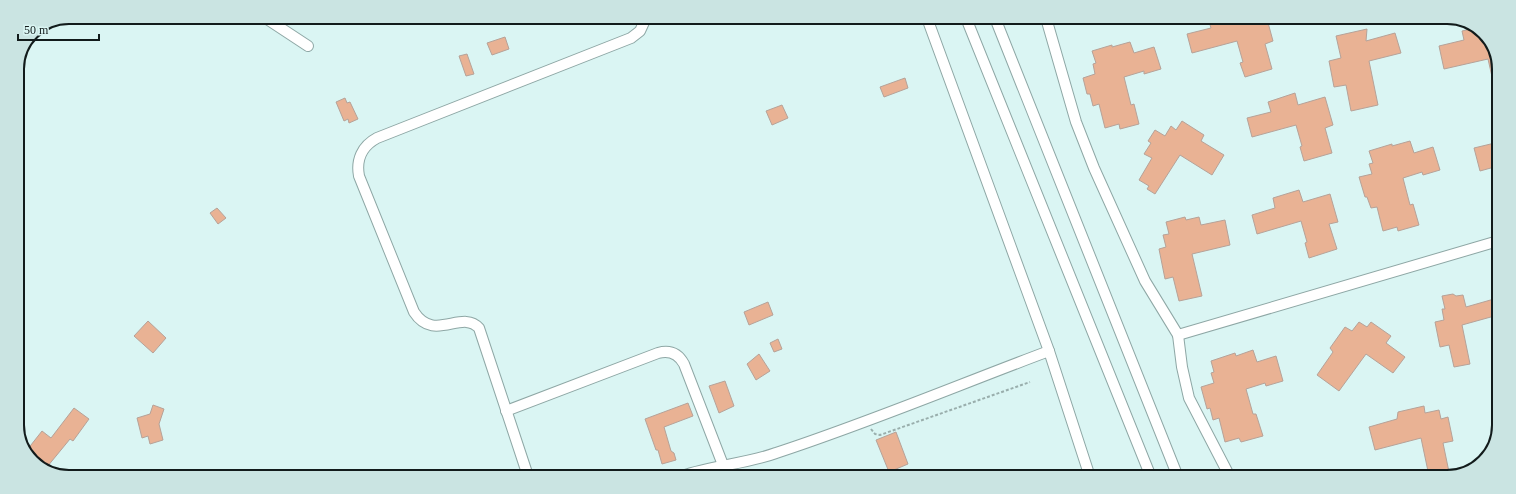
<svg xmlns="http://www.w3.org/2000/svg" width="1516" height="494" font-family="Georgia,serif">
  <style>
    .building { fill: #e9b294; stroke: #b6a298 }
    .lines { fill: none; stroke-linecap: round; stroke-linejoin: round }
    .minor-casing { stroke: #8ea7a5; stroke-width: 12 }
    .path { stroke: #99aeac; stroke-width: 2; stroke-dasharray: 3 2; stroke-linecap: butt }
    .minor { stroke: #fff; stroke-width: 10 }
    .rim { fill: none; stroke: #121b1b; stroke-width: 2 }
  </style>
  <rect width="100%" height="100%" fill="#daf5f3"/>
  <g class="building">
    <path d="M 1208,18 L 1238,19 L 1238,21 L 1248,19 L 1267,19 L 1273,41 L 1265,44 L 1272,69 L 1245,77 L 1240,63 L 1243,62 L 1237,41 L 1192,53 L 1187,34 L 1211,28 Z"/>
    <path d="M 1475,28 L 1488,37 L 1489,40 L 1499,65 L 1499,90 L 1495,90 L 1488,59 L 1444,69 L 1439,46 L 1464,40 L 1462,31 Z"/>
    <path d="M 1367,29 L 1366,41 L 1395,33 L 1401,53 L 1369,61 L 1378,105 L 1351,111 L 1346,85 L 1334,87 L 1329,61 L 1341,58 L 1336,36 Z"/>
    <path d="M 505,37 L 509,49 L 492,55 L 487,43 Z"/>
    <path d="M 1130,42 L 1134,53 L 1154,47 L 1161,69 L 1144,74 L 1144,71 L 1124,77 L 1131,105 L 1134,104 L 1139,124 L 1120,129 L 1119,124 L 1105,128 L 1099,104 L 1093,106 L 1090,94 L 1087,94 L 1083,78 L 1095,74 L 1093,64 L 1096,63 L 1092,51 L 1112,45 L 1112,47 Z"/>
    <path d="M 467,54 L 474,74 L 466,76 L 459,56 Z"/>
    <path d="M 905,78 L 908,88 L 884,97 L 880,87 Z"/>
    <path d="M 1295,93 L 1298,105 L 1325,97 L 1333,125 L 1325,128 L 1332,153 L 1304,161 L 1300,147 L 1302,146 L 1296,125 L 1252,137 L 1247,118 L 1271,112 L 1268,102 Z"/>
    <path d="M 345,98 L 347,103 L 350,102 L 358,119 L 349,123 L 348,119 L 344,121 L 336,102 Z"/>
    <path d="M 782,105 L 788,118 L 772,125 L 766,111 Z"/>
    <path d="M 1182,121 L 1204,135 L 1201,141 L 1224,155 L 1212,175 L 1180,155 L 1155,194 L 1147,189 L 1149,186 L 1139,180 L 1152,158 L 1144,154 L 1151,143 L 1148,141 L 1155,130 L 1165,136 L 1171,126 L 1176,130 Z"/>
    <path d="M 1410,141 L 1414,153 L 1433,147 L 1440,170 L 1423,175 L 1422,172 L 1403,178 L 1410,205 L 1413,204 L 1419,225 L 1398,231 L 1397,227 L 1383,231 L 1377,207 L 1371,208 L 1367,197 L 1365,197 L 1359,177 L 1372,174 L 1369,164 L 1373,163 L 1369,151 L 1392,144 L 1392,146 Z"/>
    <path d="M 1499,142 L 1498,166 L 1480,171 L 1474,148 Z"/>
    <path d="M 1299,190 L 1303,202 L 1330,194 L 1338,222 L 1329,224 L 1337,249 L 1309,258 L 1305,243 L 1307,242 L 1301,221 L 1257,234 L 1252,215 L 1275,208 L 1273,198 Z"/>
    <path d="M 217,208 L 226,218 L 218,224 L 210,213 Z"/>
    <path d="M 1185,217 L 1186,220 L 1199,217 L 1201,225 L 1225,220 L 1230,245 L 1192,254 L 1202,296 L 1179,301 L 1173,277 L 1165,279 L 1159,249 L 1166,247 L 1163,235 L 1169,234 L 1166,222 Z"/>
    <path d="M 1453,294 L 1456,296 L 1463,295 L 1466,307 L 1494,299 L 1498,313 L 1498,315 L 1462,325 L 1470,364 L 1454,367 L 1449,345 L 1440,347 L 1435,322 L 1444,320 L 1442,309 L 1445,309 L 1442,296 Z"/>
    <path d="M 768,302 L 773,315 L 749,325 L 744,312 Z"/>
    <path d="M 148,321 L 166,338 L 153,353 L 134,336 Z"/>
    <path d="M 1359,322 L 1367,327 L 1371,322 L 1391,336 L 1386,343 L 1405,357 L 1393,373 L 1366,354 L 1339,391 L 1317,375 L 1333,352 L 1330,348 L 1345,327 L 1352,331 Z"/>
    <path d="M 778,339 L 782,349 L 774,352 L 770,343 Z"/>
    <path d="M 1253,350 L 1257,362 L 1276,356 L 1283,381 L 1266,386 L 1265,383 L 1246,389 L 1253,414 L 1256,414 L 1263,436 L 1241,442 L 1239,438 L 1225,442 L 1219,418 L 1213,420 L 1210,408 L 1207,409 L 1201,387 L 1214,383 L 1211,373 L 1214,372 L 1211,361 L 1235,353 L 1236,356 Z"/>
    <path d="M 759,354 L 770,371 L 756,380 L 747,364 Z"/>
    <path d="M 725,381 L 734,406 L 719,413 L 709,386 Z"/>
    <path d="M 688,403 L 693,416 L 664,427 L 671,451 L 674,453 L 676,460 L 662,464 L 658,450 L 656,450 L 645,419 Z"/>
    <path d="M 153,405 L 164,409 L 159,424 L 163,440 L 150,444 L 148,436 L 142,438 L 137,418 L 150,414 Z"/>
    <path d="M 1424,406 L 1425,413 L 1439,410 L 1441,419 L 1448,417 L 1453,441 L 1443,443 L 1449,472 L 1429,476 L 1421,438 L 1375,450 L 1369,427 L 1397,419 L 1398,412 Z"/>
    <path d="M 74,408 L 89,419 L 73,441 L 70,439 L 47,467 L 27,450 L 42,431 L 51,438 Z"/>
    <path d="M 896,432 L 908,464 L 889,472 L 876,440 Z"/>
  </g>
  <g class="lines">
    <defs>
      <g id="minor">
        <path d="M 264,17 L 308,46"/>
        <path d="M 927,18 L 1049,351 L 1090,477"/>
        <path d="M 966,18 L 1151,477"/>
        <path d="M 995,18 L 1178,477"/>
        <path d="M 1046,18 L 1076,122 L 1094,168 L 1145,281 L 1178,335 L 1498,241"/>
        <path d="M 1178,335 L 1182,367 L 1189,398 L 1230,477"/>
        <path d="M 506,411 L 658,353 C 669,350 678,353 684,364 L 723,465"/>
        <path d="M 528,476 L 479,328 C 462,309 434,343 414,312 L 359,176 C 356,160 362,146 377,138 L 631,38 L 640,31 L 646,18"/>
        <path d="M 682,476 C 713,465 746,464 776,453 C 868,423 958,385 1049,351"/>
      </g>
    </defs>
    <use href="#minor" class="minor-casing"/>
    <path class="path" d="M 871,429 L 875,434 L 880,435 L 1030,382"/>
    <use href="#minor" class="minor"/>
  </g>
  <path d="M0 0H1516V494H0ZM69 24H1447A45 45 0 0 1 1492 69V425A45 45 0 0 1 1447 470H69A45 45 0 0 1 24 425V69A45 45 0 0 1 69 24Z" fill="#cae4e2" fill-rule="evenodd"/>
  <path class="rim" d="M69 24H1447A45 45 0 0 1 1492 69V425A45 45 0 0 1 1447 470H69A45 45 0 0 1 24 425V69A45 45 0 0 1 69 24Z"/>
  <path d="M18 34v6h81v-6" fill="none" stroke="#121b1b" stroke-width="2"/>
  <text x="24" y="34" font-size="12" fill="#121b1b" stroke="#daf5f3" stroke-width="3" paint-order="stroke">50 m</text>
</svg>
